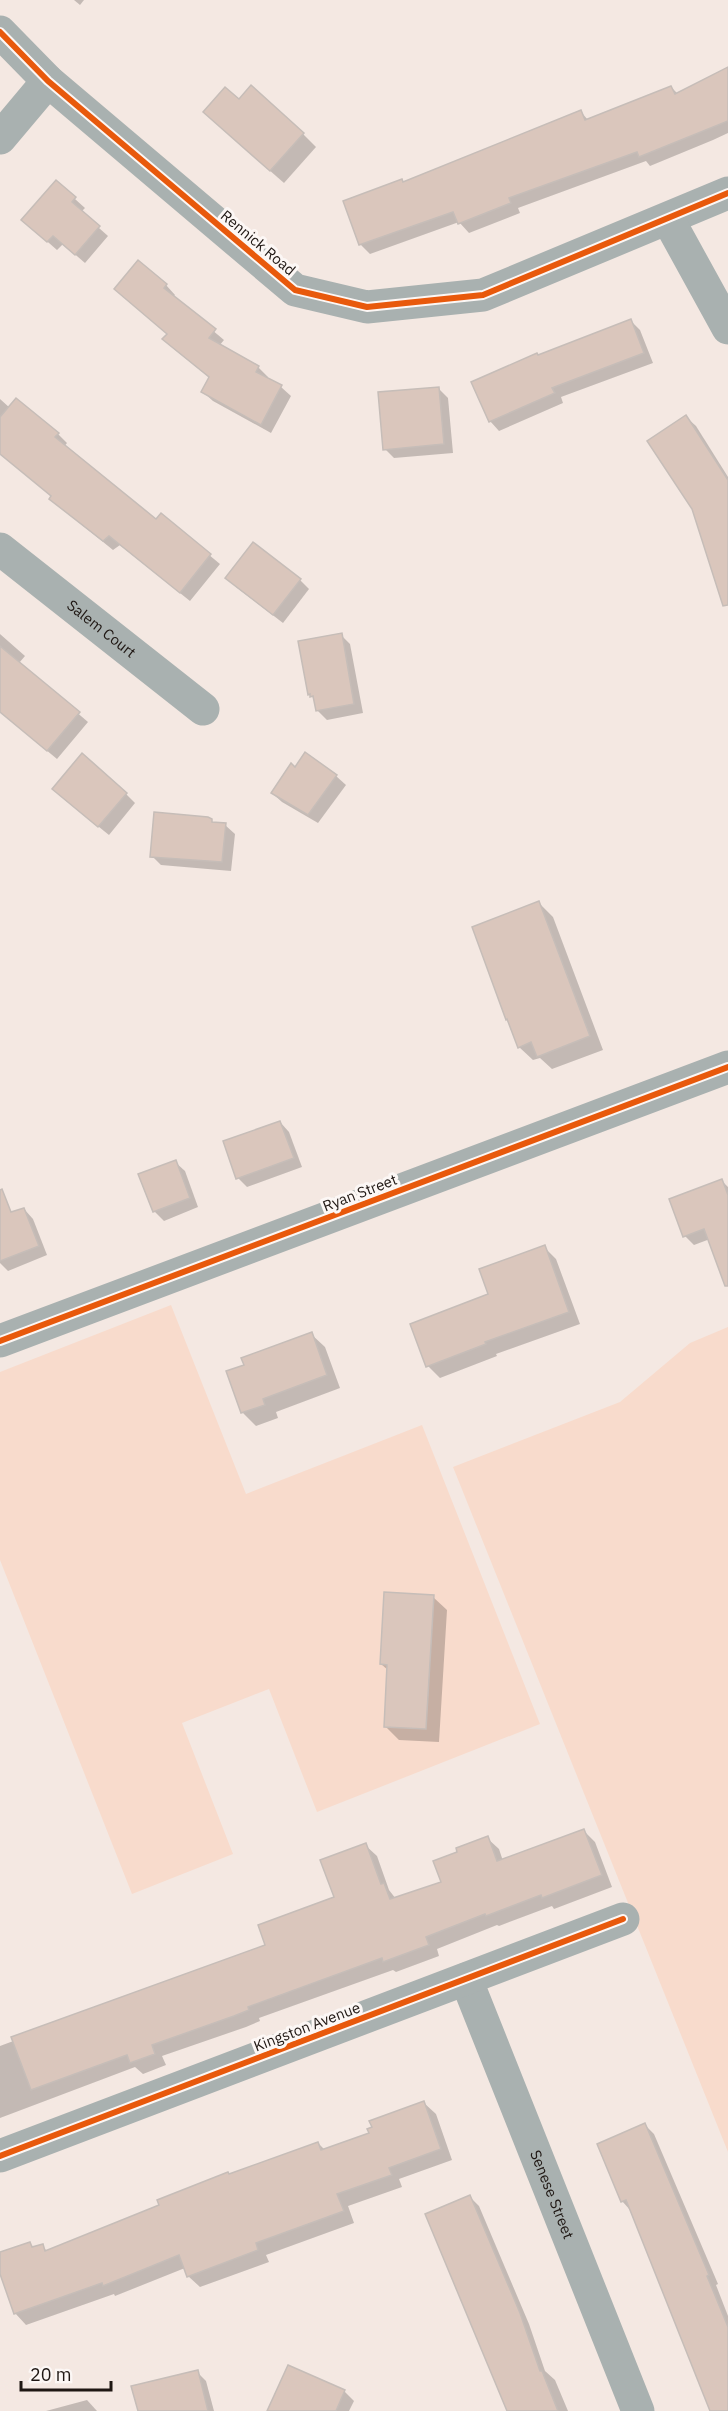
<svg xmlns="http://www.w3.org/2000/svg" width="728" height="2411" font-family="'IBM Plex Sans',sans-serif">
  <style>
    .green { fill: #f8dbcc }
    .shadow { fill: #0003 }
    .building { fill: #dac6bc; stroke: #c6bdb8; stroke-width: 1.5 }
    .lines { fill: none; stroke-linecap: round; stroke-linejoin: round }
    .minor { stroke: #a9b1b0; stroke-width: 33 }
    .tertiary { stroke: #a9b1b0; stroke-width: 33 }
    .cycleway-casing { stroke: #fcf7f5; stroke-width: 10 }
    .cycleway { stroke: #e8590c; stroke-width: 6 }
    .labels { text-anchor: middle; stroke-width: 6; stroke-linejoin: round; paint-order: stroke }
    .street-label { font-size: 15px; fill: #1f1713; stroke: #fcf7f5 }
  </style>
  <rect width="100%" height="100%" fill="#f4e8e2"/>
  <g class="green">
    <path d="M 171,1305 L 246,1494 L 422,1425 L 540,1724 L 317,1812 L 269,1689 L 182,1723 L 233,1854 L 132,1894 L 0,1560 L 0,1372 Z"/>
    <path d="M 728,1327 L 728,2152 L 453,1467 L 620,1402 L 690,1343 Z"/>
  </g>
  <g class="shadow">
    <path d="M 74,0 L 84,0 L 80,5 Z"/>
    <path d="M 728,68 L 728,133 L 713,140 L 650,166 L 646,161 L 518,208 L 520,213 L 469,233 L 459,222 L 370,254 L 361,245 L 345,202 L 403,183 L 581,112 L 588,120 L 671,87 L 678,94 Z"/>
    <path d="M 239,101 L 303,134 L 316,147 L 284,183 L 218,125 Z"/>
    <path d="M 56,182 L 85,208 L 81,212 L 108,236 L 85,263 L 63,244 L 57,250 L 33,229 Z"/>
    <path d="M 166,285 L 175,295 L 173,297 L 224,340 L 219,346 L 258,367 L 268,377 L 267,379 L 281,387 L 291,396 L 271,433 L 213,401 L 203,392 L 210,378 L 173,348 L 164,339 L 168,334 L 125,298 Z"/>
    <path d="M 631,321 L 640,330 L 653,363 L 561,397 L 563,403 L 499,431 L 490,421 L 538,356 Z"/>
    <path d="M 439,389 L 448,398 L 453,453 L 394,458 L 385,449 Z"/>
    <path d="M 0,399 L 10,408 L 58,434 L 67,443 L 54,459 L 0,454 Z"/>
    <path d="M 686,417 L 696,426 L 728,477 L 728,591 Z"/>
    <path d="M 61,508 L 156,521 L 161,515 L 220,564 L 190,601 L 120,545 L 113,550 Z"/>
    <path d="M 300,580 L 309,589 L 283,623 L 236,587 Z"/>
    <path d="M 0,634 L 25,656 L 19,663 L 88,722 L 57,759 L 10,720 L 0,691 Z"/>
    <path d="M 341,635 L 350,644 L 363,713 L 327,720 L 317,710 L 316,700 L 309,694 Z"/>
    <path d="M 295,769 L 336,776 L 346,785 L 318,823 L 282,802 L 272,793 Z"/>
    <path d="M 126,794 L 135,803 L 109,835 L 63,798 Z"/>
    <path d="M 211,821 L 215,824 L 225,825 L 235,834 L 231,871 L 161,865 L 152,856 Z"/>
    <path d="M 539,903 L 553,917 L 603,1050 L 552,1069 L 540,1058 L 533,1060 L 519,1047 L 507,1019 Z"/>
    <path d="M 280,1122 L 289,1132 L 302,1167 L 247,1187 L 238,1178 Z"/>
    <path d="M 175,1162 L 185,1171 L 198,1207 L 164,1221 L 154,1211 Z"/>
    <path d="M 721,1180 L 728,1187 L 728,1253 L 710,1239 L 694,1245 L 685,1236 Z"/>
    <path d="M 24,1209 L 33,1219 L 47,1255 L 8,1271 L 0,1263 L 0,1218 Z"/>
    <path d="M 544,1247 L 556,1259 L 580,1324 L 496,1354 L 497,1356 L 440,1378 L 428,1366 L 490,1295 Z"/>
    <path d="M 311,1334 L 325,1347 L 340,1388 L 276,1412 L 278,1418 L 256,1426 L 243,1413 L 228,1372 Z"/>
    <path d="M 433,1597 L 447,1610 L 439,1742 L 399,1740 L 385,1726 L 389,1671 L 381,1664 Z"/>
    <path d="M 584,1831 L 595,1842 L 612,1887 L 554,1909 L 552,1906 L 499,1926 L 497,1925 L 437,1949 L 439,1956 L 396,1972 L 393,1970 L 259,2018 L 260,2021 L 246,2027 L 162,2056 L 166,2065 L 143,2074 L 135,2067 L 0,2118 L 0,2046 L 267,1946 L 336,1898 L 365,1845 L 377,1856 L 389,1890 L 396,1899 L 443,1883 L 459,1853 L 487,1838 L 499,1849 L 503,1861 Z"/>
    <path d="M 424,2103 L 436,2114 L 452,2160 L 399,2179 L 402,2187 L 348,2206 L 354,2223 L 266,2255 L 269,2262 L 200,2287 L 188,2276 L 185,2268 L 115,2296 L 114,2294 L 26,2325 L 15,2313 L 0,2269 L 0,2261 L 30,2244 L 35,2248 L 42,2246 L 48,2252 L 230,2175 L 318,2143 L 325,2150 L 371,2134 Z"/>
    <path d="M 645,2125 L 654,2134 L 718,2284 L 716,2285 L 728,2316 L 728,2411 L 712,2411 L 631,2211 L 622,2201 Z"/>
    <path d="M 470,2197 L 479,2206 L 529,2324 L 545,2371 L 555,2380 L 568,2411 L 509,2411 Z"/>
    <path d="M 197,2372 L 206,2381 L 214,2411 L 139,2411 Z"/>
    <path d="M 344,2391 L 354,2401 L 349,2411 L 275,2411 Z"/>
    <path d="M 87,2400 L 97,2411 L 46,2411 Z"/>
  </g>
  <g class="building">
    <path d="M 728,67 L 728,121 L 639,157 L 637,152 L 509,198 L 511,203 L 458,224 L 453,212 L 359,245 L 343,201 L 402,179 L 403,182 L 581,110 L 585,120 L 671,86 L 675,94 Z"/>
    <path d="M 251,85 L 304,133 L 270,171 L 203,112 L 225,87 L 239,99 Z"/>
    <path d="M 56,180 L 76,197 L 72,202 L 100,226 L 75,255 L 53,236 L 47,242 L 21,220 Z"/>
    <path d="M 138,260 L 167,284 L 164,288 L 216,329 L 209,338 L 259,366 L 256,372 L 282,385 L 261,425 L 201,392 L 209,377 L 162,339 L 167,334 L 114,289 Z"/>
    <path d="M 631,319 L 644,353 L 552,388 L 555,393 L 489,422 L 471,382 L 537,353 L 538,355 Z"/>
    <path d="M 439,387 L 444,444 L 383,450 L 378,392 Z"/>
    <path d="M 16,398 L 59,433 L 55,437 L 156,519 L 161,513 L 211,554 L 180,593 L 109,536 L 103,541 L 49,499 L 51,496 L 0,454 L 0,417 Z"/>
    <path d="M 686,415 L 728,480 L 728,605 L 723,606 L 692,509 L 647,441 Z"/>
    <path d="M 253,542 L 301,579 L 273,615 L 225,578 Z"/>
    <path d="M 342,633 L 354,704 L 316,711 L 313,696 L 310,697 L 310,694 L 308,695 L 298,641 Z"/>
    <path d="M 0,646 L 80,712 L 47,751 L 0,712 Z"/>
    <path d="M 305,752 L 337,775 L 308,815 L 271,793 L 291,763 L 295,767 Z"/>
    <path d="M 82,753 L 127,793 L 98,827 L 52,789 Z"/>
    <path d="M 154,812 L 208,817 L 212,819 L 212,822 L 226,823 L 222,862 L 150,857 Z"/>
    <path d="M 539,901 L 590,1036 L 537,1057 L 531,1042 L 518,1048 L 507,1019 L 506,1020 L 472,927 Z"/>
    <path d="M 280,1121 L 294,1158 L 236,1179 L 223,1141 Z"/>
    <path d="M 176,1160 L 190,1198 L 153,1212 L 138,1174 Z"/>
    <path d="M 722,1179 L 728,1195 L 728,1286 L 725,1286 L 704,1229 L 683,1237 L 669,1199 Z"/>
    <path d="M 2,1189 L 11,1212 L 24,1208 L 39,1246 L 0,1261 L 0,1190 Z"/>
    <path d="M 545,1245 L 569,1312 L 485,1342 L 486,1344 L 426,1367 L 410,1324 L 488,1294 L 479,1269 Z"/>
    <path d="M 312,1332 L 327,1375 L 263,1399 L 265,1405 L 241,1413 L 226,1371 L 244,1365 L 241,1358 Z"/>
    <path d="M 384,1592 L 434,1595 L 426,1729 L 384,1727 L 387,1665 L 380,1664 Z"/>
    <path d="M 584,1829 L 602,1875 L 542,1898 L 541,1895 L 486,1916 L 485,1914 L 426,1937 L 429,1945 L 383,1962 L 382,1958 L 248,2007 L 249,2010 L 234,2016 L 152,2045 L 155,2054 L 130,2063 L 127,2055 L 31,2090 L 11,2037 L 265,1945 L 258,1925 L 334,1897 L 320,1860 L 366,1843 L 381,1884 L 384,1883 L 390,1899 L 441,1882 L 433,1861 L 457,1852 L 456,1848 L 488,1836 L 497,1861 Z"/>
    <path d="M 424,2101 L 441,2149 L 389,2168 L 392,2175 L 337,2194 L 344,2211 L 256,2243 L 258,2250 L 187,2277 L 179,2255 L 103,2286 L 102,2283 L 14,2314 L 0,2274 L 0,2252 L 30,2242 L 32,2247 L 43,2244 L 45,2251 L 159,2205 L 157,2200 L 228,2172 L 229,2174 L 318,2142 L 321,2150 L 369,2133 L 367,2129 L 372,2127 L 369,2121 Z"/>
    <path d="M 645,2123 L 709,2275 L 707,2276 L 728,2327 L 728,2411 L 710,2411 L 626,2200 L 621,2202 L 597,2144 Z"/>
    <path d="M 470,2195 L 520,2313 L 540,2371 L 542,2371 L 558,2411 L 507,2411 L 425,2214 Z"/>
    <path d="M 288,2365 L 345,2390 L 336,2411 L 267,2411 Z"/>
    <path d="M 198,2370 L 208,2411 L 138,2411 L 131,2386 Z"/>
  </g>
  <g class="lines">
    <g class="minor">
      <path d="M 0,32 L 48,81 L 295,290 L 367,307 L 483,295 L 728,193"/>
      <path d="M 0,138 L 48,81"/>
      <path d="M 668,219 L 728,328"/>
      <path id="s1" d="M 0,549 L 203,709"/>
      <path id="s2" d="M 466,1979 L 638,2411"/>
      <path d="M 0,2156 L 623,1919"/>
    </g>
    <path class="tertiary" d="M 0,1341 L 728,1067"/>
    <defs>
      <g id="cycleway">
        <path d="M 0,32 L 48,81 L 295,290 L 367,307 L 483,295 L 728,193"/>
        <path d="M 0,1341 L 728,1067"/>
        <path d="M 0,2156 L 623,1919"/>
      </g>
    </defs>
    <use href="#cycleway" class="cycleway-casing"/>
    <use href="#cycleway" class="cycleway"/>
  </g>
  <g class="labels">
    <g class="street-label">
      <text transform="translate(258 243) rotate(40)" y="5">Rennick Road</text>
      <text dy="5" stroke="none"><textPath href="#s1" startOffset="129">Salem Court</textPath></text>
      <text transform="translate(360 1193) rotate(-21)" y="5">Ryan Street</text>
      <text transform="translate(307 2027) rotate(-21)" y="5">Kingston Avenue</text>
      <text dy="5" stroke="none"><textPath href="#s2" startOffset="232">Senese Street</textPath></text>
    </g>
  </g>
  <path d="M21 2381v9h90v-9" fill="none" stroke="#1f1713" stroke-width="3"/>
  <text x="30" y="2381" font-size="18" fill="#1f1713" stroke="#fcf7f5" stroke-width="4.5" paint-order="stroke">20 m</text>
</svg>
